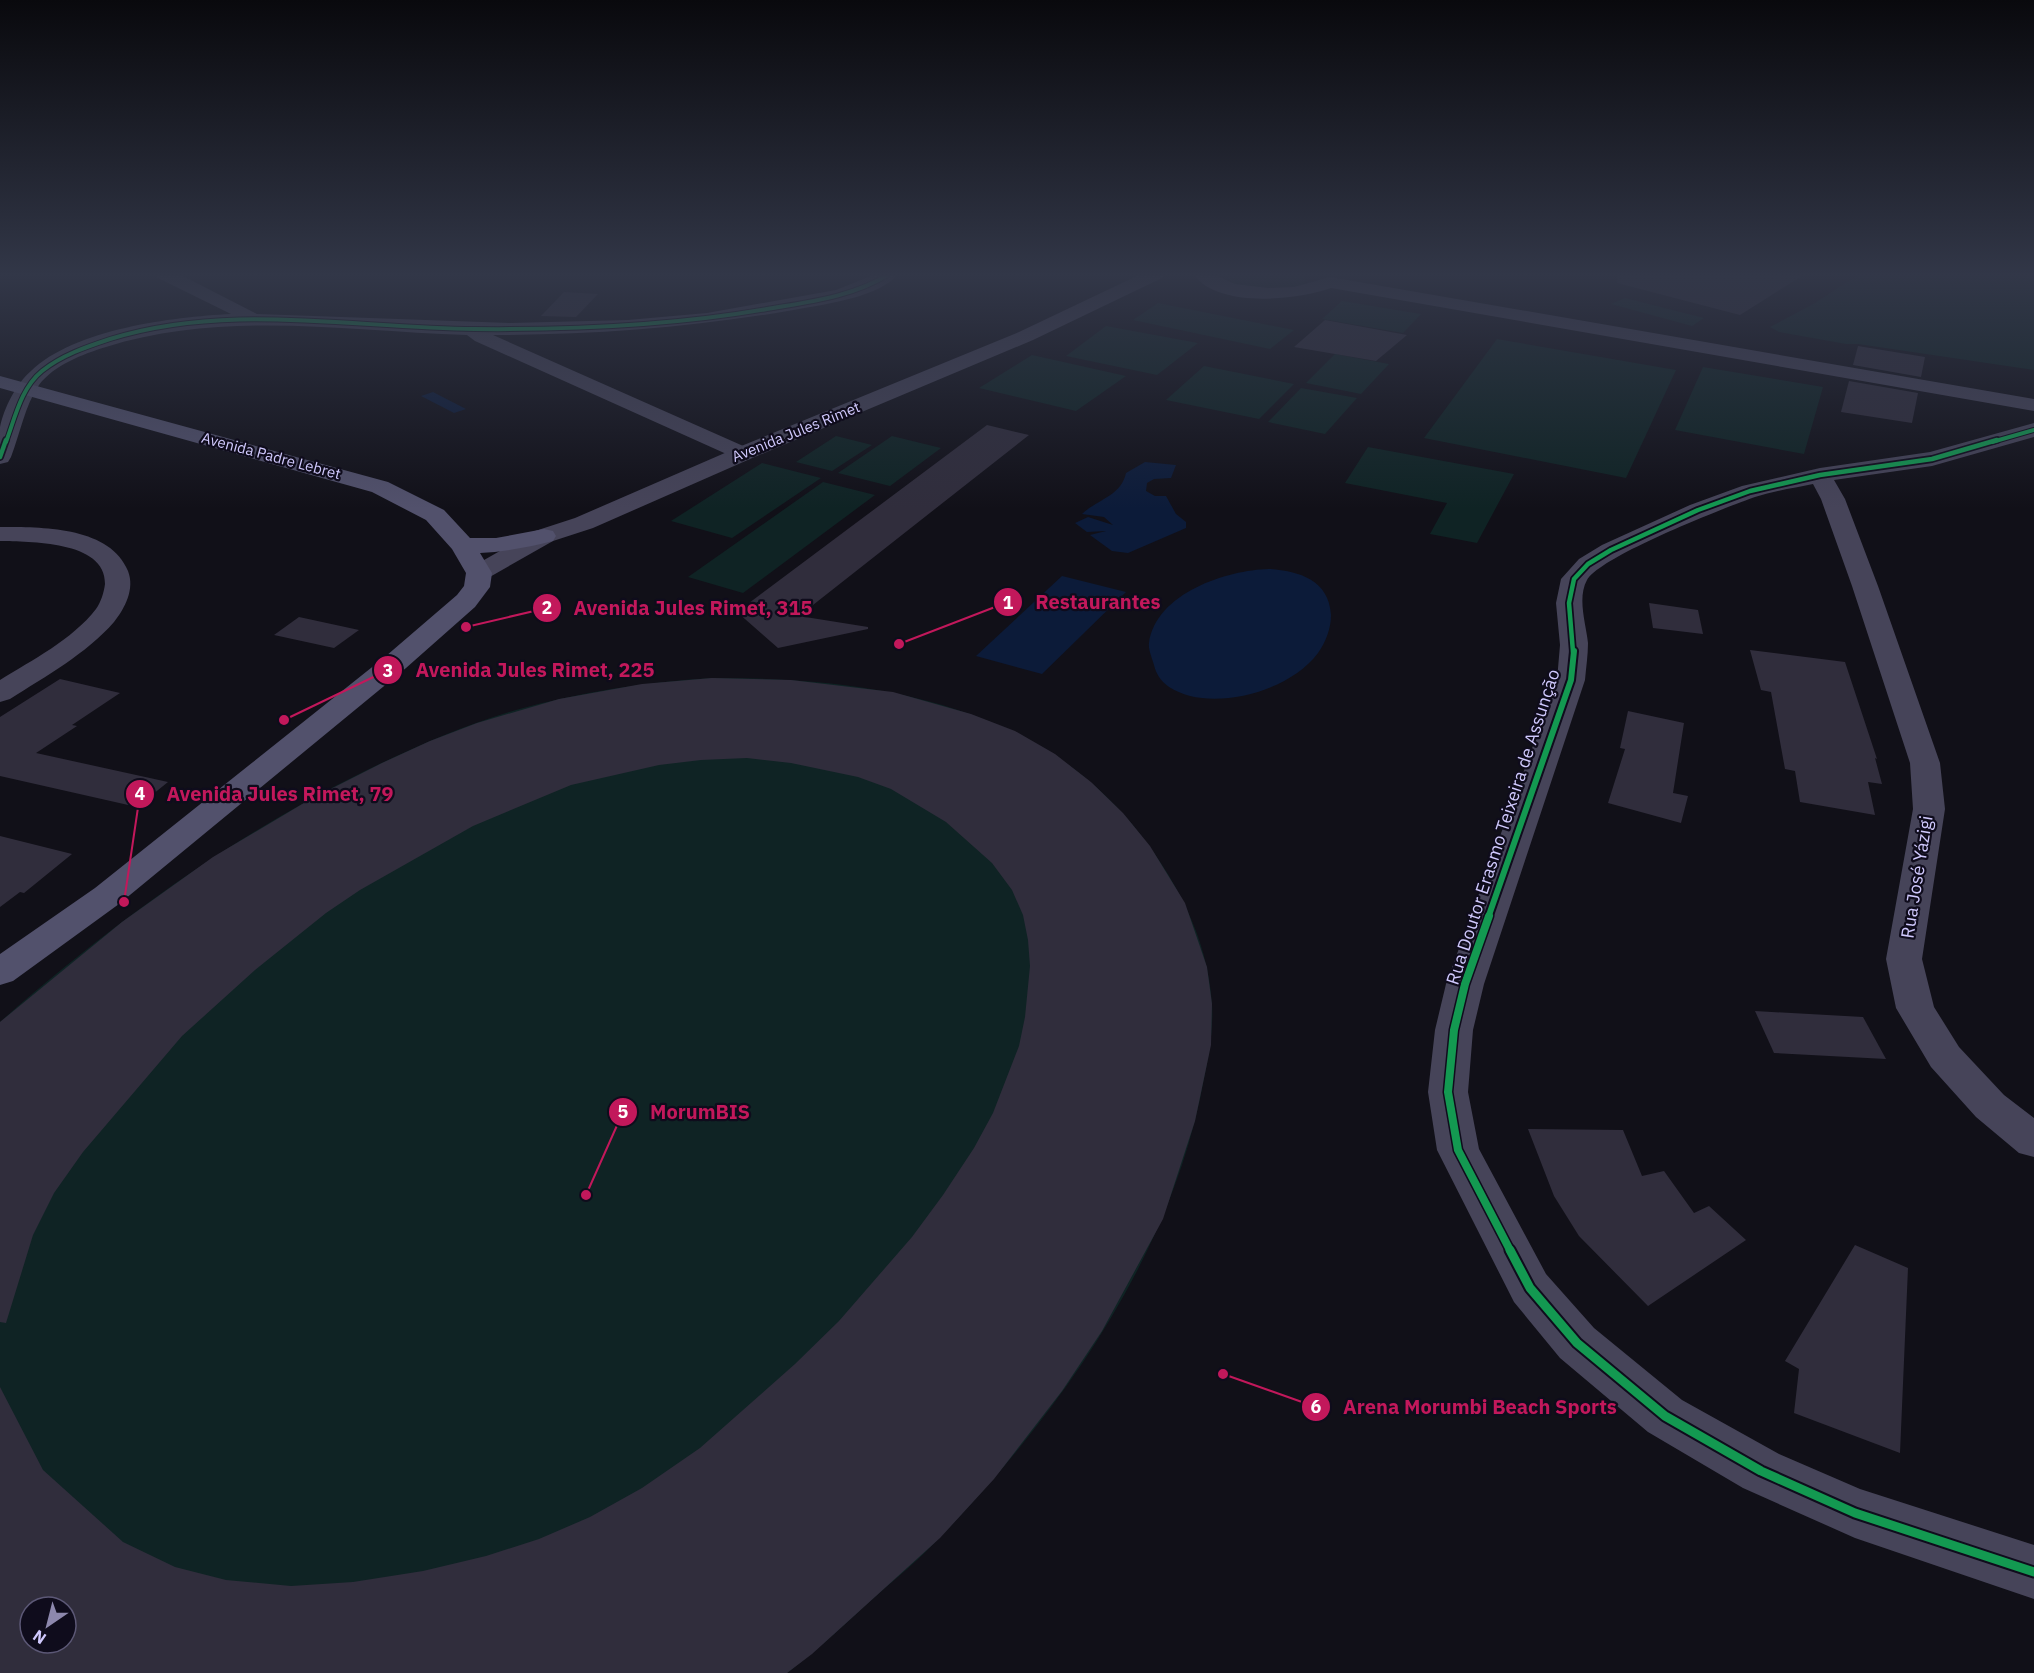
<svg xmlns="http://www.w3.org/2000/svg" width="2034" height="1673" font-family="'IBM Plex Sans',sans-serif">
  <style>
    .green { fill: #0f2324; fill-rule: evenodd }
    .water { fill: #0c1b39 }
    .building { fill: #302d3c; fill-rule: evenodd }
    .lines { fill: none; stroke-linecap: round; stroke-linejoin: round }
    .minor { fill: #464459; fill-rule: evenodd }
    .tertiary { fill: #464459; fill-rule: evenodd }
    .secondary { fill: #52516c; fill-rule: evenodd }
    .cycleway-far4-casing { stroke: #0f0c1c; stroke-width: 6 }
    .cycleway-far3-casing { stroke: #0f0c1c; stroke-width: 8 }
    .cycleway-far2-casing { stroke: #0f0c1c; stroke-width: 10 }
    .cycleway-far1-casing { stroke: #0f0c1c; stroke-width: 11 }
    .cycleway-casing { stroke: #0f0c1c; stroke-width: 13 }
    .cycleway-far4 { stroke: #139951; stroke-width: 4 }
    .cycleway-far3 { stroke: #139951; stroke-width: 4.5 }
    .cycleway-far2 { stroke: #139951; stroke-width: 6 }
    .cycleway-far1 { stroke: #139951; stroke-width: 8 }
    .cycleway { stroke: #139951; stroke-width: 9 }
    .labels { text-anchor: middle; stroke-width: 4.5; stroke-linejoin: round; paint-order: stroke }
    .far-street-label { font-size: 15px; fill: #d0c9fd; stroke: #0f0c1c }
    .street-label { font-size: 18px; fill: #d0c9fd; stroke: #0f0c1c }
    .leader { fill: none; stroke: #c2185b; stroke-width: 2 }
    .callout-dot { fill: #c2185b; stroke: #0f0c1c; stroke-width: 2 }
    .mark-label { font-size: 18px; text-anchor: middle; font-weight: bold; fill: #fff }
    .callout-label { font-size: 20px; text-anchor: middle; font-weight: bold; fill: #c2185b; stroke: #0f0c1c; stroke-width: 4.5; stroke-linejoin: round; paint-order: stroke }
  </style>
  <rect width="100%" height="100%" fill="#111018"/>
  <g class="green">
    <path d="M 1229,274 L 1301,274 L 1306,280 C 1298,299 1251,287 1235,285 L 1229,280 Z"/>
    <path d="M 1859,274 L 2034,274 L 2034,370 L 1858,344 L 1846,344 L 1779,332 L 1770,327 L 1815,303 Z"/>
    <path d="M 1625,298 L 1704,318 L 1692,326 L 1611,304 Z"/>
    <path d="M 1342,301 L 1421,314 L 1403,333 L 1322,319 Z"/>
    <path d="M 1158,303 L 1294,330 L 1270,349 L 1133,320 Z"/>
    <path d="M 1106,326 L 1198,343 L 1157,375 L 1066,356 Z"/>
    <path d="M 1497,339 L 1676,370 L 1626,478 L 1424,438 Z"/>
    <path d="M 1335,354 L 1389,364 L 1361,394 L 1306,383 Z"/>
    <path d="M 1032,355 L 1126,376 L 1076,411 L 979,388 Z"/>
    <path d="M 1204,366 L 1294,384 L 1259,419 L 1166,400 Z"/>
    <path d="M 1703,367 L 1823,387 L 1804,454 L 1675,430 Z"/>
    <path d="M 1301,388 L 1357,398 L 1325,434 L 1268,422 Z"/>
    <path d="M 836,436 L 872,445 L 832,471 L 796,462 Z"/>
    <path d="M 892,436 L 941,448 L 890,486 L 838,473 Z"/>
    <path d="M 1368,447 L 1514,474 L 1477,543 L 1430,534 L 1447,503 L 1345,483 Z"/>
    <path d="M 762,463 L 821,478 L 732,538 L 671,521 Z"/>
    <path d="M 823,482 L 875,495 L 743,593 L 688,577 Z"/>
    <path d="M 712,678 C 865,677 1029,701 1132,824 C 1174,875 1208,937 1212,1004 C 1214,1037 1206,1068 1200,1099 C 1164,1266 1058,1414 942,1535 C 922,1557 899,1576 877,1595 C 847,1622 819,1649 787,1673 L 0,1673 L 0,1022 C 111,924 232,836 365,771 C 414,747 464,725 516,710 C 581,692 645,682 712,678 ZM 30,1607 L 66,1607 L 66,1643 L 30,1643 Z"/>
  </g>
  <g class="water">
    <path d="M 433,392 L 466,409 L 454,413 L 421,396 Z"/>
    <path d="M 1145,462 L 1176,465 L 1171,478 L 1154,479 L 1147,483 L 1146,491 L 1155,496 L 1166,496 L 1176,514 L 1186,522 L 1186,528 L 1128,553 L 1112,551 L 1090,535 L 1106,531 L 1087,532 L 1075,523 L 1088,517 L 1113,525 L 1104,517 L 1082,514 C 1098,499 1121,496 1126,473 Z"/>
    <path d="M 1269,569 C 1299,571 1329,580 1331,615 C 1331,628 1326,642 1318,653 C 1292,688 1231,706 1190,696 C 1173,691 1158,683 1154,665 C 1152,658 1148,649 1149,643 C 1156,593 1227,570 1269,569 Z"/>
    <path d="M 1062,576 L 1126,592 L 1042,674 L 976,656 Z"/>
  </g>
  <g class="building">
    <path d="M 1618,274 L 1805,274 L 1740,315 L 1617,283 Z"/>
    <path d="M 564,292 L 598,294 L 576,317 L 541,316 Z"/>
    <path d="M 1325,320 L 1407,335 L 1376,361 L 1294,347 Z"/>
    <path d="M 1858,346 L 1925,357 L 1921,377 L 1853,365 Z"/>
    <path d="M 1849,381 L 1918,393 L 1912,423 L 1841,412 Z"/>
    <path d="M 987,425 L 1029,435 L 799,616 L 868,627 L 868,629 L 778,648 L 737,612 Z"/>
    <path d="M 1649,603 L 1698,610 L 1703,634 L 1653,628 Z"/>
    <path d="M 299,617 L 359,630 L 334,648 L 274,635 Z"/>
    <path d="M 1750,650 L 1845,662 L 1877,759 L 1875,758 L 1882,784 L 1868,782 L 1875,815 L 1800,802 L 1795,771 L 1785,769 L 1771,692 L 1761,690 Z"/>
    <path d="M 712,678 L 791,680 L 893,692 L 971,714 L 1015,731 L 1055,754 L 1091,782 L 1123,813 L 1150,846 L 1185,903 L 1207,967 L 1212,1004 L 1211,1045 L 1195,1121 L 1163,1219 L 1102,1331 L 1062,1391 L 994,1479 L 940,1538 L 812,1654 L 787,1673 L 0,1673 L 0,1387 L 43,1470 L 123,1542 L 175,1567 L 226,1580 L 291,1586 L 353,1582 L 423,1571 L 486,1556 L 539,1539 L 590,1517 L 642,1488 L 700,1448 L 795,1364 L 839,1321 L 912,1237 L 943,1195 L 974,1148 L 993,1113 L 1019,1046 L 1025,1017 L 1030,966 L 1028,940 L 1023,915 L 1012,890 L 992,863 L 946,822 L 891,789 L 858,777 L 791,763 L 747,758 L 701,760 L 659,765 L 571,785 L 473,826 L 360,890 L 326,913 L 255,970 L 182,1036 L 83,1152 L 54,1193 L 33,1235 L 6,1323 L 0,1322 L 0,1022 L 122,922 L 213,857 L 309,800 L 382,763 L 430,741 L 477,723 L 559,699 L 642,684 ZM 30,1607 L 66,1607 L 66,1643 L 30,1643 Z"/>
    <path d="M 60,679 L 120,693 L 72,725 L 77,726 L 36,753 L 168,782 L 137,807 L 0,776 L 0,717 Z"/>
    <path d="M 1628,711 L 1684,723 L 1673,793 L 1688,796 L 1681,823 L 1608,803 L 1625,749 L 1620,748 Z"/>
    <path d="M 0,836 L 72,854 L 24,893 L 20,892 L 0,907 Z"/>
    <path d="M 1755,1011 L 1863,1017 L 1886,1059 L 1774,1053 Z"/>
    <path d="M 1528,1129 L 1623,1130 L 1642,1176 L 1664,1171 L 1694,1213 L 1709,1206 L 1746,1240 L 1648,1306 L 1579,1236 L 1554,1196 Z"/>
    <path d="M 1855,1245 L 1908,1268 L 1900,1453 L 1794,1413 L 1799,1369 L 1785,1361 Z"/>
  </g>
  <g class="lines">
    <g class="minor">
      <path d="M 155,274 L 179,274 L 257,314 L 510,323 L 628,320 L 707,313 L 836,290 L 876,274 L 898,274 C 880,297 826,304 799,309 C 698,327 596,335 493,335 L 750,449 L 753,454 L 750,459 L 742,461 L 475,341 L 467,335 C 346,331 223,310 106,347 C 83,354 54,365 39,385 C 25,405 20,434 11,457 L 8,462 L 0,464 C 0,452 0,438 0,427 C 4,408 16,384 31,371 C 75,329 172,317 231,314 L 158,278 Z"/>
      <path d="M 2034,423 L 2034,437 L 1932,466 L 1834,480 L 1845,499 L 1878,586 L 1940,763 L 1945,809 L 1922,959 L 1934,1007 L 1959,1047 L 2004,1095 L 2034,1118 L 2034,1157 L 2019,1153 L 1976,1117 L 1931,1067 L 1896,1008 L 1886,959 L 1913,809 L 1910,763 L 1852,586 L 1821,499 L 1813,484 C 1794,488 1773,491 1755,497 C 1724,508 1601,556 1587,580 C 1577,598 1586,624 1588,643 C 1588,655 1586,668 1585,680 L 1484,984 L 1473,1030 L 1468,1092 L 1479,1149 L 1546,1274 L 1594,1328 L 1682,1400 L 1779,1454 L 1860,1489 L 2034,1545 L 2034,1599 L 1855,1538 L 1743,1488 L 1648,1432 L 1560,1358 L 1514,1302 L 1437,1150 L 1428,1092 L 1435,1030 L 1446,984 L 1557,680 L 1560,645 L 1556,603 L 1561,579 L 1579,559 L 1602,545 L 1690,505 L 1742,486 L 1820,468 L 1930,452 Z"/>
      <path d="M 0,527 C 40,527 110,526 128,571 C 135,589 125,608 114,622 C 86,654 46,676 10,699 L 0,702 L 0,680 C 32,660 72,640 96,609 C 101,602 104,592 105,584 C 106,540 28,542 0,541 Z"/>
    </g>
    <g class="tertiary">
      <path d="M 1141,274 L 1165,274 L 1162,278 L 1033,340 L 750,459 L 593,528 L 553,541 L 488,578 L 479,581 L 470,578 L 466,573 L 470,568 L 535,531 L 575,518 L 734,449 L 1019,332 Z"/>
      <path d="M 1193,274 L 1213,274 L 1235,284 L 1268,288 L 1294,287 L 1330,277 L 2034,399 L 2034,411 L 1331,288 C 1296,300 1219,309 1193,274 Z"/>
    </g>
    <path class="secondary" d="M 0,376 L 388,482 L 444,510 L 470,538 L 496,538 L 544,529 L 553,531 L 556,536 L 553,541 C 529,547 504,552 480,553 L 492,573 L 490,587 L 475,607 L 406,668 L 119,904 L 13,981 L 0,985 L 0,954 L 95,888 L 386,656 L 457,595 L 464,586 L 466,573 L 452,549 L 426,520 L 372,492 L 0,388 Z"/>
    <defs>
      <g id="cycleway-far4">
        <path d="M 6,442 C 15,418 21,388 42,371 C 62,355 86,347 110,339 C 228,302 353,328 474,329 C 572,330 670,326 767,309 C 808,302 853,297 889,274"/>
        <path d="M 1992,442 L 2034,430"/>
      </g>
      <g id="cycleway-far3">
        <path d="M 0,457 L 6,440"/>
        <path d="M 1573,652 L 1569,603 L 1574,579 L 1588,564 L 1611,550 L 1698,510 L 1750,491 L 1820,475 L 1932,459 L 1997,440"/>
      </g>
      <path id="cycleway-far2" d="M 1488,918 L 1571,680 L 1574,651"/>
      <path id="cycleway-far1" d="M 1489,916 L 1465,984 L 1454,1030 L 1448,1092 L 1458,1150 L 1511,1252"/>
      <path id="cycleway" d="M 1510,1250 L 1530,1288 L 1577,1343 L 1665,1416 L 1761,1471 L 1855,1513 L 2034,1572"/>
    </defs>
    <use href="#cycleway-far4" class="cycleway-far4-casing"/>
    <use href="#cycleway-far3" class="cycleway-far3-casing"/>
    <use href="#cycleway-far2" class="cycleway-far2-casing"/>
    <use href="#cycleway-far1" class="cycleway-far1-casing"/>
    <use href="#cycleway" class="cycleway-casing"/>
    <use href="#cycleway-far4" class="cycleway-far4"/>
    <use href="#cycleway-far3" class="cycleway-far3"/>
    <use href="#cycleway-far2" class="cycleway-far2"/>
    <use href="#cycleway-far1" class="cycleway-far1"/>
    <use href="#cycleway" class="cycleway"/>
  </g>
  <linearGradient id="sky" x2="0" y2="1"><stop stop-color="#09090d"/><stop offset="0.54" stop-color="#323748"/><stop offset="1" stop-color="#323748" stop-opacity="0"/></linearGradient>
  <rect width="2034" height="509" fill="url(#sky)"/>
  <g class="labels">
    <g class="far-street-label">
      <text transform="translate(796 432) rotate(-22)" y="5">Avenida Jules Rimet</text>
      <text transform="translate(271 456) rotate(15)" y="5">Avenida Padre Lebret</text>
    </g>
    <g class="street-label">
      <text transform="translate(1503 827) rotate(-72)" y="6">Rua Doutor Erasmo Teixeira de Assunção</text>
      <text transform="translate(1917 877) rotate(-81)" y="6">Rua José Yázigi</text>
    </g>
  </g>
  <path class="leader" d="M899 644L1008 602M466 627L547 608M284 720L388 670M124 902L140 794M586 1195L623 1112M1223 1374L1316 1407"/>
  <g class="callout-dot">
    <circle cx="899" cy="644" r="6"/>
    <circle cx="466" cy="627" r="6"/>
    <circle cx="284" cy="720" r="6"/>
    <circle cx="124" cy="902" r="6"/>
    <circle cx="586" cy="1195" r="6"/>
    <circle cx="1223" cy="1374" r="6"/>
    <circle cx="1008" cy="602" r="15"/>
    <circle cx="547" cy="608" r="15"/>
    <circle cx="388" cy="670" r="15"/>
    <circle cx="140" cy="794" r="15"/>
    <circle cx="623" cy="1112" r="15"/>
    <circle cx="1316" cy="1407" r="15"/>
  </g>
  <g class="mark-label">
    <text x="1008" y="609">1</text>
    <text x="547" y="614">2</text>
    <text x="388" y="677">3</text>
    <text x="140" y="800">4</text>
    <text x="623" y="1118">5</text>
    <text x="1316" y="1413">6</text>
  </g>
  <g class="callout-label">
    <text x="1098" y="609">Restaurantes</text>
    <text x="693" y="615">Avenida Jules Rimet, 315</text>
    <text x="535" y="677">Avenida Jules Rimet, 225</text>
    <text x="280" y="801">Avenida Jules Rimet, 79</text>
    <text x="700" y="1119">MorumBIS</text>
    <text x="1480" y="1414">Arena Morumbi Beach Sports</text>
  </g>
  <g transform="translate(48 1625) rotate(215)"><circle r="28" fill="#0f0c1c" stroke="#5c5876" stroke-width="1.5"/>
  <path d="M0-4.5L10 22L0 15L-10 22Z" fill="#8d88ad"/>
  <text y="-9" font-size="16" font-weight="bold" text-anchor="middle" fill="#d0c9fd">N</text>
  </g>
</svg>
